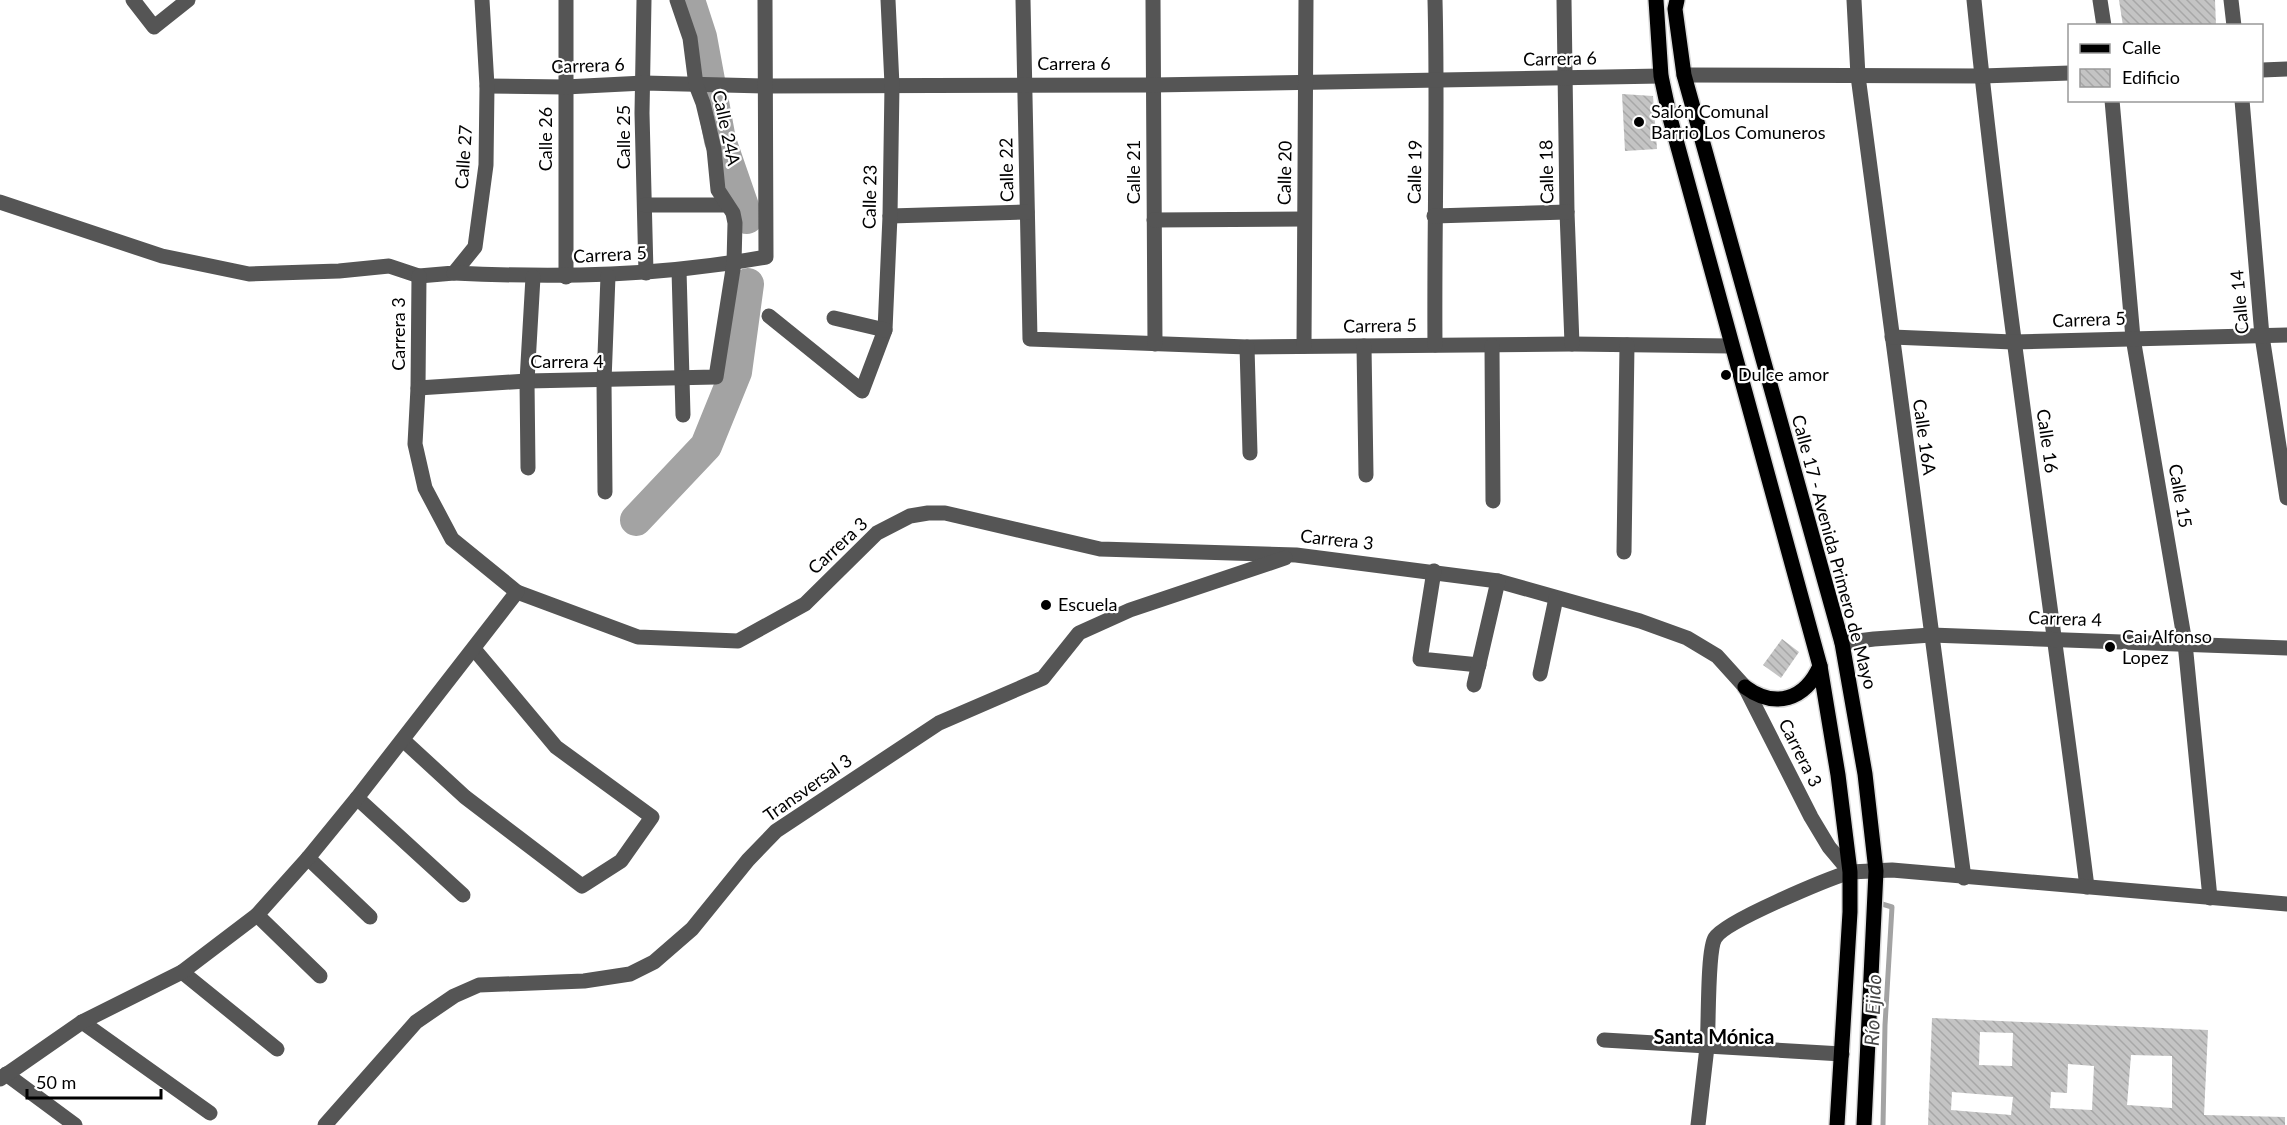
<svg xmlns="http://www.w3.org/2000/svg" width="2287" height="1125" font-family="Lato,sans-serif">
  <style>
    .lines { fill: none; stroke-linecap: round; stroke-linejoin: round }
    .stream { stroke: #a3a3a3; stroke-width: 5 }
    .river { stroke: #a3a3a3; stroke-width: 32 }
    .building { fill: url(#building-back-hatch); fill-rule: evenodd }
    .major-casing { stroke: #dbdbdb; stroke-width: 18 }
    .minor { stroke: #555; stroke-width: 15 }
    .major { stroke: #000; stroke-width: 15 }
    .poi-dot { fill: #000; stroke: #fff; stroke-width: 2 }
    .labels { text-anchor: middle; stroke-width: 4.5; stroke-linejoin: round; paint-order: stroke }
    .street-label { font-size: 18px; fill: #000; stroke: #fff }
    .poi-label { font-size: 18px; fill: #000; stroke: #fff; text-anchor: start }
    .water-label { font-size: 20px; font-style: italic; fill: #444; stroke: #fff }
    .neighbourhood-label { font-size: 20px; font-weight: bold; fill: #000; stroke: #fff }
  </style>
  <defs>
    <pattern id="building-back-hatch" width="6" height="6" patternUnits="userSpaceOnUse" patternTransform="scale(1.5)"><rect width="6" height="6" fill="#c4c4c4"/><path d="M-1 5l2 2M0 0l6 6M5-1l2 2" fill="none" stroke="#a7a7a7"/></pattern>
  </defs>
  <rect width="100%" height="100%" fill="#fff"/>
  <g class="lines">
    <path class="stream" d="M 1882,904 L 1892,907 L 1885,1025 L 1883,1125"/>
    <g class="river">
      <path d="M 689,0 L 701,37 L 720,140 L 747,218"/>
      <path d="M 636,520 L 706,446 L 736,372 L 748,284"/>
    </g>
  </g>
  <g class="building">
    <path d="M 2119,0 L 2215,0 L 2216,26 L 2123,26 Z"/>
    <path d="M 1622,94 L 1653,96 L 1657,149 L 1625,151 Z"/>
    <path d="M 1782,639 L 1799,652 L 1781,678 L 1763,665 Z"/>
    <path d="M 1932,1018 L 2208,1030 L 2204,1115 L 2285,1117 L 2285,1125 L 1928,1125 ZM 1980,1032 L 2013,1033 L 2012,1066 L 1979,1065 ZM 2131,1055 L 2172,1056 L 2172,1108 L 2127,1105 ZM 2068,1064 L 2094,1066 L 2092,1110 L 2050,1108 L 2051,1092 L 2067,1093 ZM 1952,1092 L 2013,1097 L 2011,1115 L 1951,1110 Z"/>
  </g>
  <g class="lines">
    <defs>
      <g id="major">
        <path d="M 1656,0 L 1661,76 L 1670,118 L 1820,666 L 1838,775 L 1850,872 L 1850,912 L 1837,1125"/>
        <path d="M 1677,0 L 1675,9 L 1684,75 L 1842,643 L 1865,774 L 1876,871 L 1864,1125"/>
        <path d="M 1745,687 C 1775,709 1805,700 1820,666"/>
      </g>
    </defs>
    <use href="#major" class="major-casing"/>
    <g class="minor">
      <path d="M 133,0 L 154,27 L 188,0"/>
      <path d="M 566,0 L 566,277"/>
      <path d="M 644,0 L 642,113 L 646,273"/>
      <path d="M 1023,0 L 1030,339 L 1247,347 L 1572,344 L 1731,346"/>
      <path d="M 1153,0 L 1155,344"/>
      <path d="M 1435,0 C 1438,115 1434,230 1435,345"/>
      <path d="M 1564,0 L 1567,212 L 1572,344"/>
      <path d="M 1854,0 L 1858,76 L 1964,878"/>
      <path d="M 1974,0 C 2004,297 2050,591 2087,887"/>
      <path d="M 2100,0 L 2104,26"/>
      <path d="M 2231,0 L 2234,26"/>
      <path d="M 2262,70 L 2287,69"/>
      <path d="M 1684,75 L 1982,76 L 2070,73"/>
      <path d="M 487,86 L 565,87 L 644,83 L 765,86 L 1153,85 L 1661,76"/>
      <path d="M 2112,100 L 2133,338 L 2185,643 L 2210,898"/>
      <path d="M 2242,100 L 2262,336 L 2287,498"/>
      <path d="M 0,202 L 162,256 L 249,274 L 339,271 L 389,266 L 419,276 L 454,273 L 475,247 L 486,165 L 487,86 L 482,0"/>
      <path d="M 645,205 L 727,205"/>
      <path d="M 890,216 L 1027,212"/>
      <path d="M 1434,216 L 1567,212"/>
      <path d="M 1154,220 L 1304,219"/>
      <path d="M 679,270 L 683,415"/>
      <path d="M 454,273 C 561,278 661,276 766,257 L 765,0"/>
      <path d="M 419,276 L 418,388 L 415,444 L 425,488 L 452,539 L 517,592 L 638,637 L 738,641 L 805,604 L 877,533 L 910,516 L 928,513 L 945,513 L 1100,549 L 1296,555 L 1498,581 L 1640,621 L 1687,638 L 1717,656 L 1745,687 L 1811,817 L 1829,847 L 1850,872 L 1892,870 L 2287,904"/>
      <path d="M 769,316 L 862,391 L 885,330 L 890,216 L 892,85 L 888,0"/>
      <path d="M 834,318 L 885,330"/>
      <path d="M 1892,337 L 2013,342 L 2287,335"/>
      <path d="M 1304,346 L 1306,0"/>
      <path d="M 1364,346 L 1366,475"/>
      <path d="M 1492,346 L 1493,501"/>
      <path d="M 1247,347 L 1250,453"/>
      <path d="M 418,388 L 527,381 L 716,377 L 734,263 L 735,223 L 733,213 L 718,190 L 714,149 L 703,103 L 696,85 L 690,38 L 677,0"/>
      <path d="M 528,468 L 527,381 L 533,277"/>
      <path d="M 605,492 L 604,381 L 608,276"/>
      <path d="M 1624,552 L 1627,345"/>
      <path d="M 1434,571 L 1420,659 L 1479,665"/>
      <path d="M 1842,643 L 1874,639 L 1931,635 L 2287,648"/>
      <path d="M 1540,674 L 1556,598"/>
      <path d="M 1474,685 L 1498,581"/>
      <path d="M 403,740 L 465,797 L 582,886 L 621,861 L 652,817 L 556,747 L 474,649"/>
      <path d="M 357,798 L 463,895"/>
      <path d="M 308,858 L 370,917"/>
      <path d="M 257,915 L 320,976"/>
      <path d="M 182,972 L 277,1049"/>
      <path d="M 82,1022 L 210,1113"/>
      <path d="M 1604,1040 L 1842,1054"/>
      <path d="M 6,1074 L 75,1125"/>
      <path d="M 0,1079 L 82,1022 L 182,972 L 257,915 L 308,858 L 357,798 L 517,592"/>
      <path d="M 325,1125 L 416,1022 L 454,996 L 479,985 L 584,981 L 630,974 L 654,962 L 692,929 L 748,860 L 776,831 L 939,723 L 1043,678 L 1079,633 L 1130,610 L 1285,558"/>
      <path d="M 1698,1125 C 1701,1099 1704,1073 1707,1047 C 1709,1027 1707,951 1715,938 C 1725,921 1828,879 1850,872"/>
    </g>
    <use href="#major" class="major"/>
  </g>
  <g class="poi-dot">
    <circle cx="1639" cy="122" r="6"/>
    <circle cx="1726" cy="375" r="6"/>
    <circle cx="1046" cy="605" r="6"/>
    <circle cx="2110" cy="647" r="6"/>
  </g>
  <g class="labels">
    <g class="street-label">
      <text transform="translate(1560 59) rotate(-1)" y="6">Carrera 6</text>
      <text x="1074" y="70">Carrera 6</text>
      <text transform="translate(588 66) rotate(-2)" y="6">Carrera 6</text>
      <text transform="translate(726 128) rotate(78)" y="6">Calle 24A</text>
      <text transform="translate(624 137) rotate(-90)" y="6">Calle 25</text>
      <text transform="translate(546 139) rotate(-90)" y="6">Calle 26</text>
      <text transform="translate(464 157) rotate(-86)" y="6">Calle 27</text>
      <text transform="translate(1007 170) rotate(-91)" y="6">Calle 22</text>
      <text transform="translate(1134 172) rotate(-90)" y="6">Calle 21</text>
      <text transform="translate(1415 172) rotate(-89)" y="6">Calle 19</text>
      <text transform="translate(1547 172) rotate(-91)" y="6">Calle 18</text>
      <text transform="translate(1285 173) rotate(-89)" y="6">Calle 20</text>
      <text transform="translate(870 197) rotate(-89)" y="6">Calle 23</text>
      <text transform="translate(610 255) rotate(-3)" y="6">Carrera 5</text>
      <text transform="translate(2240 302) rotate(-95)" y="6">Calle 14</text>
      <text transform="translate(2089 320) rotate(-2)" y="6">Carrera 5</text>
      <text transform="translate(1380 326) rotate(-1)" y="6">Carrera 5</text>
      <text transform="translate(399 334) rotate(-90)" y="6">Carrera 3</text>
      <text x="567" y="368">Carrera 4</text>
      <text transform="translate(1924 437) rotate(82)" y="6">Calle 16A</text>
      <text transform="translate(2047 441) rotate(82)" y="6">Calle 16</text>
      <text transform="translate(2180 496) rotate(80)" y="6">Calle 15</text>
      <text transform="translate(1337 540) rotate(6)" y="6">Carrera 3</text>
      <text transform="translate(838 546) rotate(-43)" y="6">Carrera 3</text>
      <text transform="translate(1834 552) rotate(75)" y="6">Calle 17 - Avenida Primero de Mayo</text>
      <text transform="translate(2065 619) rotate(2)" y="6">Carrera 4</text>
      <text transform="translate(1800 753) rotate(63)" y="6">Carrera 3</text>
      <text transform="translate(808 788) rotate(-35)" y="6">Transversal 3</text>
    </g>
    <g class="poi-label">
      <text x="1651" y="118">Salón Comunal<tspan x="1651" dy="21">Barrio Los Comuneros</tspan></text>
      <text x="1738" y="381">Dulce amor</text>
      <text x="1058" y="611">Escuela</text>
      <text x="2122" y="643">Cai Alfonso<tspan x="2122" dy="21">Lopez</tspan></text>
    </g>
    <g class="water-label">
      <text transform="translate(1873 1010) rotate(-88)" y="7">Río Ejido</text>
    </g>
    <g class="neighbourhood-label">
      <text x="1714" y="1044">Santa Mónica</text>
    </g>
  </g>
  <rect x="2068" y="24" width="195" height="78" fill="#ffffff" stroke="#999999" stroke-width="1.5"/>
  <rect x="2080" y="44" width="30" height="9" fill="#000000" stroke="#999999" stroke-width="1.5"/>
  <text x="2122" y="54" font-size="18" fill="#000000">Calle</text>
  <rect x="2080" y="69" width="30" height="18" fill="url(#building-back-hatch)" stroke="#999999" stroke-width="1.5"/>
  <text x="2122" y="84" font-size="18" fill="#000000">Edificio</text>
  <path d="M27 1089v9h134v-9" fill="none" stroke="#000000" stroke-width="3"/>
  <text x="36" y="1089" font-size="18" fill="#000000" stroke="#ffffff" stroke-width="4.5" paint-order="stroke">50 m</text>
</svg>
